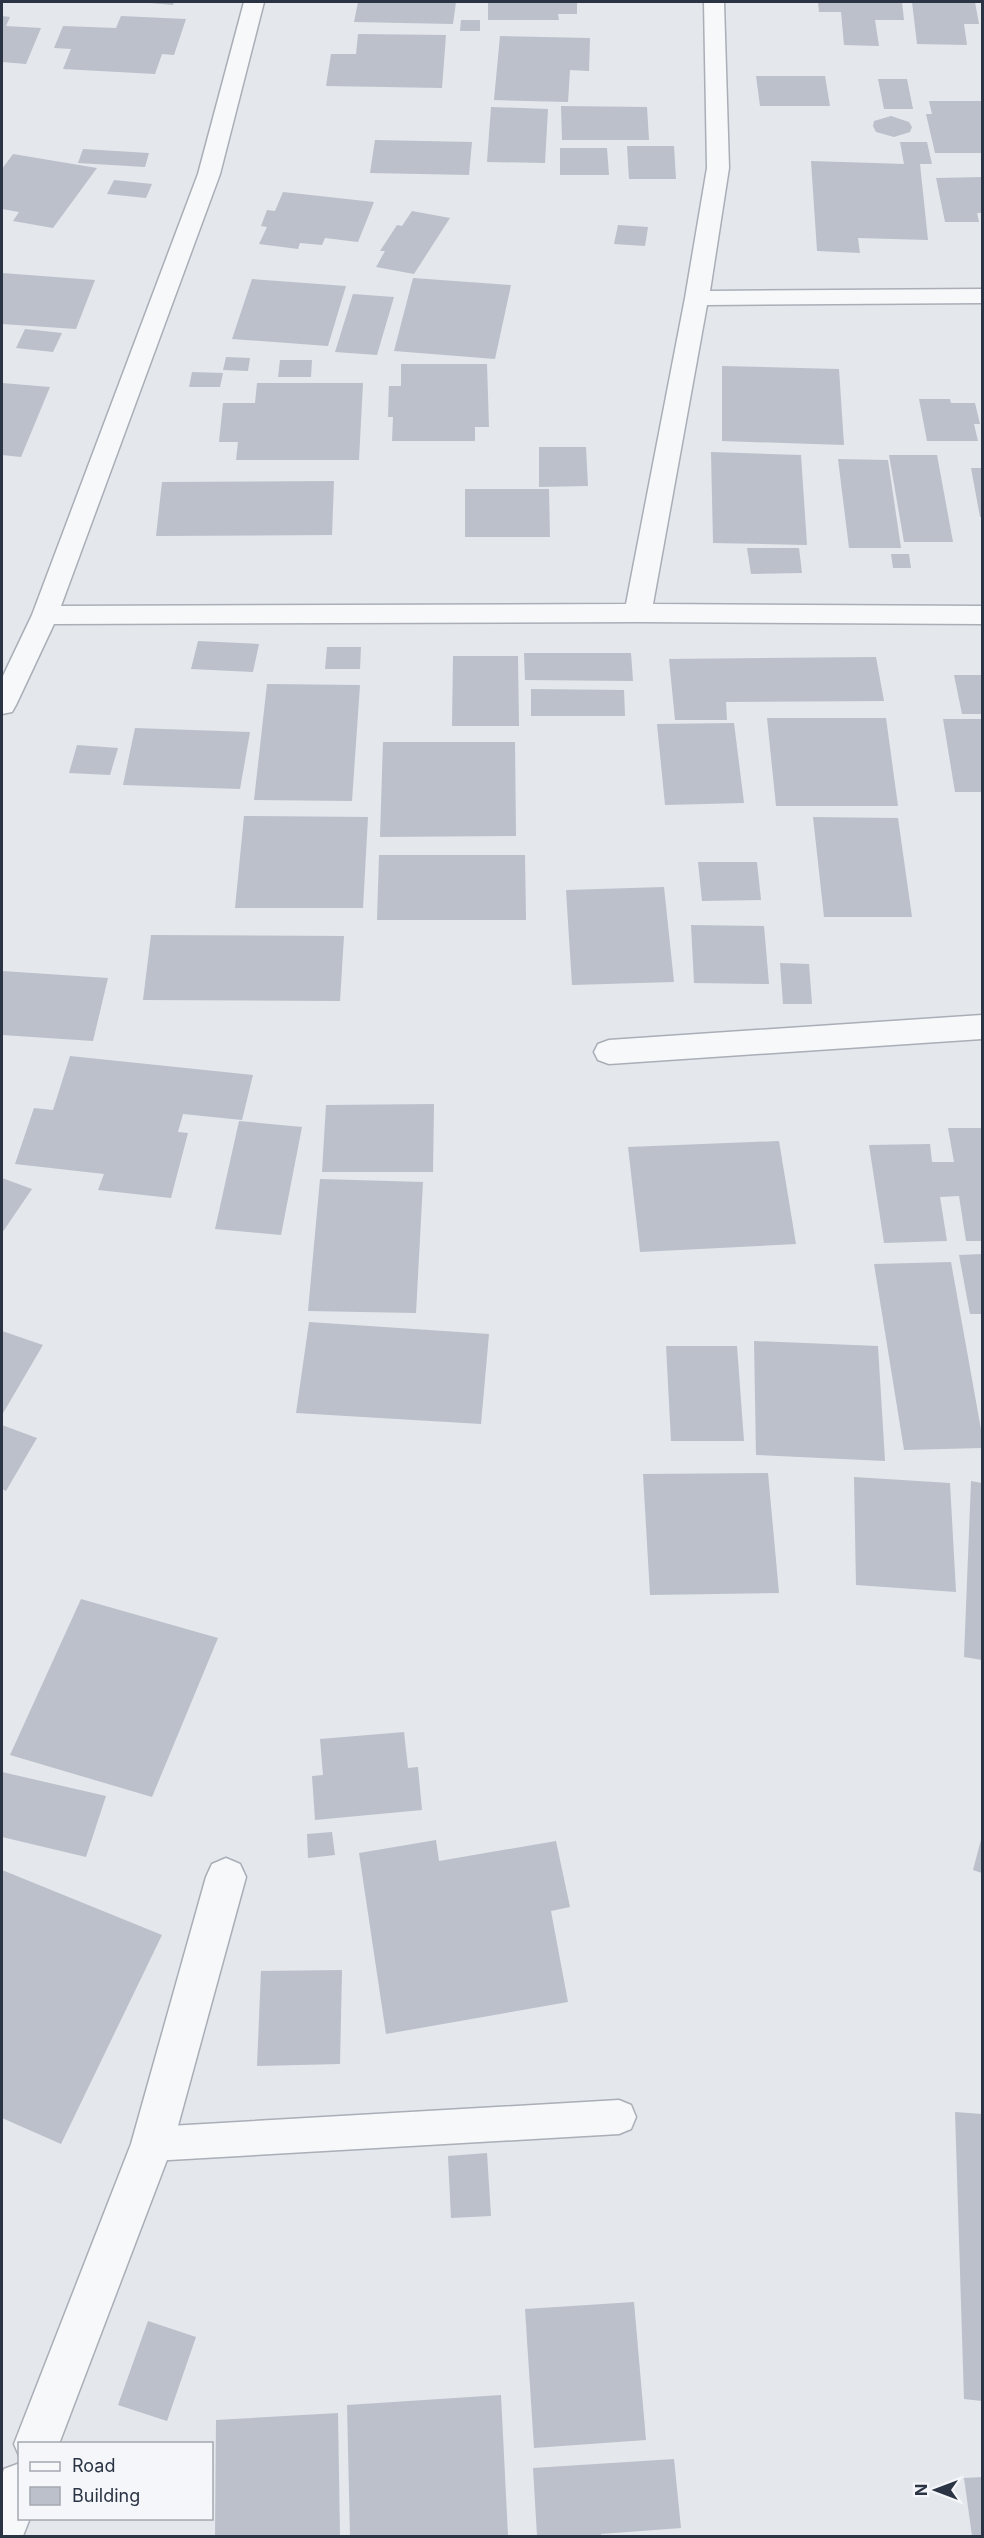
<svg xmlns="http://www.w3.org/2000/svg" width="984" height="2538" font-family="Inter,sans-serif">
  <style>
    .building { fill: #bbc0ca }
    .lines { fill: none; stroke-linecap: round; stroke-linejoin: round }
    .service-casing { stroke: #a9aeb7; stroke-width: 3 }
    .minor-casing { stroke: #a9aeb7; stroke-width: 3 }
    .service { fill: #f7f8fa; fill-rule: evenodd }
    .minor { fill: #f7f8fa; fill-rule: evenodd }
  </style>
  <rect width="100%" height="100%" fill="#e4e7ec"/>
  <g class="building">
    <path d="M 138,2 L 174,2 L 173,5 Z"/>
    <path d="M 358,2 L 456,2 L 453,24 L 354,22 Z"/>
    <path d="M 488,2 L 577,2 L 577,14 L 558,14 L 559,20 L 488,20 Z"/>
    <path d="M 818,2 L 902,2 L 904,20 L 875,20 L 879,46 L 844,45 L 841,12 L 819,12 Z"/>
    <path d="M 912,2 L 975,2 L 979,24 L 964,24 L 967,45 L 917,44 Z"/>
    <path d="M 2,16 L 10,17 L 6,26 L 41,28 L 26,64 L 2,62 Z"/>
    <path d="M 121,16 L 186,19 L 174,55 L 162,54 L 155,74 L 63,69 L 71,49 L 54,48 L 63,26 L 116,28 Z"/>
    <path d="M 461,20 L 480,20 L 480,31 L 460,31 Z"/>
    <path d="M 358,34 L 446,35 L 442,88 L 326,86 L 331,54 L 356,54 Z"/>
    <path d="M 500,36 L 590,38 L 589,71 L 570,70 L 568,102 L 494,100 Z"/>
    <path d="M 756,76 L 825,76 L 830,106 L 760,106 Z"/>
    <path d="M 878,79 L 907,79 L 913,109 L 884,109 Z"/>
    <path d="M 929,101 L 982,101 L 982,153 L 935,153 L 926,114 L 932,114 Z"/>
    <path d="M 561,106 L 647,107 L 649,140 L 562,140 Z"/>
    <path d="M 491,107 L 548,109 L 545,163 L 487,162 Z"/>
    <path d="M 891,116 L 909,122 L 912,127 L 910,132 L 894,137 L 876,132 L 873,126 L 874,121 Z"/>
    <path d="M 375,140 L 472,142 L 469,175 L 370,173 Z"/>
    <path d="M 900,142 L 927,142 L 932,164 L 920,164 L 928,240 L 858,238 L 860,253 L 817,251 L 811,161 L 904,164 Z"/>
    <path d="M 627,146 L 674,146 L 676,179 L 629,179 Z"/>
    <path d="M 560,148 L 607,148 L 609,175 L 560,175 Z"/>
    <path d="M 83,149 L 149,153 L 145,167 L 78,163 Z"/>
    <path d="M 13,154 L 97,168 L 53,228 L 13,221 L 19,212 L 2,209 L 2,169 Z"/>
    <path d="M 982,177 L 982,213 L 977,213 L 979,222 L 945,222 L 936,178 Z"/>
    <path d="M 114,180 L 152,184 L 146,198 L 107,194 Z"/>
    <path d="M 283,192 L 374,202 L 358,242 L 325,238 L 322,245 L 300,243 L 298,249 L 259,244 L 267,227 L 261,226 L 267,210 L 275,211 Z"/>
    <path d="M 412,211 L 450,218 L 414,274 L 376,267 L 385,251 L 380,251 L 397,225 L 402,226 Z"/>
    <path d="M 618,225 L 648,227 L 645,246 L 614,244 Z"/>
    <path d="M 2,273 L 95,280 L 76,329 L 2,324 Z"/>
    <path d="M 413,278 L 511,285 L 495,359 L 394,351 Z"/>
    <path d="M 252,279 L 346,286 L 328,346 L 232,339 Z"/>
    <path d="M 353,294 L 394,297 L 377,355 L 335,352 Z"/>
    <path d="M 25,329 L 62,333 L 53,352 L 16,348 Z"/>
    <path d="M 226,357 L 250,358 L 248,371 L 223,370 Z"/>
    <path d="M 280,360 L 312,360 L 311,377 L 278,377 Z"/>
    <path d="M 401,364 L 487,364 L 489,427 L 475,427 L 475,441 L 392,441 L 393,417 L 388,417 L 389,386 L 401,386 Z"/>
    <path d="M 722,366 L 839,369 L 844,445 L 722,441 Z"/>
    <path d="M 192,372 L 223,373 L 220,387 L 189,387 Z"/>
    <path d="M 2,383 L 50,387 L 21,457 L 2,455 Z"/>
    <path d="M 257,383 L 363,383 L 359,460 L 236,460 L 238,442 L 219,442 L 223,403 L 255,403 Z"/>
    <path d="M 919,399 L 950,399 L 951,403 L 975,403 L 980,424 L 974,424 L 978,441 L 927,441 Z"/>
    <path d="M 539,447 L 586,447 L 588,486 L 539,487 Z"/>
    <path d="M 711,452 L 801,455 L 807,545 L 713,543 Z"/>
    <path d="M 889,455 L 937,455 L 953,542 L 904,542 Z"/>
    <path d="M 838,459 L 888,460 L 901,548 L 849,548 Z"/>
    <path d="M 971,468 L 982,468 L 982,517 L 980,517 Z"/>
    <path d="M 334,481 L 332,535 L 156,536 L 162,482 Z"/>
    <path d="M 465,489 L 549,489 L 550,537 L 465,537 Z"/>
    <path d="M 747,548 L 799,548 L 802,573 L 751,574 Z"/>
    <path d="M 891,554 L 909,554 L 911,568 L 893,568 Z"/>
    <path d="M 198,641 L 259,644 L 253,672 L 191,669 Z"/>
    <path d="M 327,647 L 361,647 L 360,669 L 325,669 Z"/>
    <path d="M 524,653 L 631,653 L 633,681 L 525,680 Z"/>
    <path d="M 453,656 L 518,656 L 519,726 L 452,726 Z"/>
    <path d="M 876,657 L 884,701 L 726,702 L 727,720 L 675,720 L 669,659 Z"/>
    <path d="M 954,675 L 982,675 L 982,714 L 962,714 Z"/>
    <path d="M 267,684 L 360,685 L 352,801 L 254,800 Z"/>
    <path d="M 531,689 L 624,690 L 625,716 L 531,716 Z"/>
    <path d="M 767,718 L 886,718 L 898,806 L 776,806 Z"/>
    <path d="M 943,719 L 982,719 L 982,792 L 955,792 Z"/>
    <path d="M 734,723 L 744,803 L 665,805 L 657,724 Z"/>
    <path d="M 135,728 L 250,732 L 240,789 L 123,785 Z"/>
    <path d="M 383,742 L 515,742 L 516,836 L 380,837 Z"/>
    <path d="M 77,745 L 118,748 L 110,775 L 69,773 Z"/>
    <path d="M 244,816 L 368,817 L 363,908 L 235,908 Z"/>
    <path d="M 813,817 L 898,818 L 912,917 L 824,917 Z"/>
    <path d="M 379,855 L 525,855 L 526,920 L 377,920 Z"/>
    <path d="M 698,862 L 757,862 L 761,900 L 702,901 Z"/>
    <path d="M 664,887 L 674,982 L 572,985 L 566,890 Z"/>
    <path d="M 691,925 L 764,926 L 769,984 L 694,983 Z"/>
    <path d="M 151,935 L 344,936 L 340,1001 L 143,1000 Z"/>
    <path d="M 780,963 L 809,964 L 812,1004 L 783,1004 Z"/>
    <path d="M 2,971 L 108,978 L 93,1041 L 2,1035 Z"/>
    <path d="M 70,1056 L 253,1075 L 242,1120 L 183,1114 L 178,1132 L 188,1133 L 171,1198 L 98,1190 L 104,1174 L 15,1164 L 34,1108 L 53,1110 Z"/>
    <path d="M 434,1104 L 433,1172 L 322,1172 L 326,1105 Z"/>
    <path d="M 239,1121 L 302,1127 L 281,1235 L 215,1229 Z"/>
    <path d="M 948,1128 L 982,1128 L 982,1241 L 966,1241 L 959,1196 L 940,1197 L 947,1241 L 884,1243 L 869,1145 L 930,1144 L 932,1162 L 954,1162 Z"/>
    <path d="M 779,1141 L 796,1244 L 640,1252 L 628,1147 Z"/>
    <path d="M 2,1178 L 32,1189 L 2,1233 Z"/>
    <path d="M 320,1179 L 423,1182 L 416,1313 L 308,1311 Z"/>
    <path d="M 982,1254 L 982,1314 L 970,1314 L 959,1255 Z"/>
    <path d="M 951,1262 L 982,1435 L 982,1448 L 904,1450 L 874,1264 Z"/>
    <path d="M 309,1322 L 489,1334 L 481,1424 L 296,1413 Z"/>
    <path d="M 2,1331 L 43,1345 L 2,1415 Z"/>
    <path d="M 754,1341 L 878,1346 L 885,1461 L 756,1455 Z"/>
    <path d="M 666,1346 L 737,1346 L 744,1441 L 671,1441 Z"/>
    <path d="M 2,1425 L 37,1438 L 6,1491 L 2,1489 Z"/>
    <path d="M 768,1473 L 779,1593 L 650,1595 L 643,1474 Z"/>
    <path d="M 854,1477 L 950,1483 L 956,1592 L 856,1585 Z"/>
    <path d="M 971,1481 L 982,1483 L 982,1660 L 964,1657 Z"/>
    <path d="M 81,1599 L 218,1638 L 152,1797 L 10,1755 Z"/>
    <path d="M 404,1732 L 408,1768 L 418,1767 L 422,1810 L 315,1820 L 312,1776 L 323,1775 L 320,1739 Z"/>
    <path d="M 2,1772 L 106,1796 L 86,1857 L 2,1837 Z"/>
    <path d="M 332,1832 L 335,1855 L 308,1858 L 307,1834 Z"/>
    <path d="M 982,1836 L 982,1873 L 973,1870 Z"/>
    <path d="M 436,1840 L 439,1861 L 556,1841 L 570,1907 L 551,1911 L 568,2002 L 386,2034 L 359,1853 Z"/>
    <path d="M 2,1870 L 162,1935 L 61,2144 L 2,2118 Z"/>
    <path d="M 342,1970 L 340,2064 L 257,2066 L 261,1971 Z"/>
    <path d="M 955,2112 L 982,2114 L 982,2401 L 964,2399 Z"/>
    <path d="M 487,2153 L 491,2216 L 451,2218 L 448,2156 Z"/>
    <path d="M 634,2302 L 646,2440 L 534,2448 L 525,2309 Z"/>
    <path d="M 148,2321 L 196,2337 L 167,2421 L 118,2405 Z"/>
    <path d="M 501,2395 L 508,2536 L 350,2536 L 347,2405 Z"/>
    <path d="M 338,2413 L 340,2536 L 215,2536 L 216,2420 Z"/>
    <path d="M 674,2459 L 681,2528 L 601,2534 L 601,2536 L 537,2536 L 533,2468 Z"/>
    <path d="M 982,2477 L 982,2536 L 972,2536 L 964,2478 Z"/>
  </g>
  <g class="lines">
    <defs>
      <path id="service" d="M 619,2100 L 631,2105 L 636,2117 L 631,2129 L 619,2134 L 152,2161 L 140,2156 L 135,2144 L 140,2132 L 152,2127 Z"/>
      <g id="minor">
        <path d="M 244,2 L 264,2 L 220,174 L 61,606 L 626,604 L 685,298 L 707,168 L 704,2 L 724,2 L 729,168 L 710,291 L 982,289 L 982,303 L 707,305 L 653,604 L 982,606 L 982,624 L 638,622 L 54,624 L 16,705 L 12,712 L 2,714 L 2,678 L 32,615 L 198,174 Z"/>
        <path d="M 982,1015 L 982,1039 L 609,1064 L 598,1060 L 594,1052 L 598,1044 L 609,1040 Z"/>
        <path d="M 226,1858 L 240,1864 L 246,1877 L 173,2144 L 59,2444 L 20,2444 L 20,2458 L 14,2444 L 131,2144 L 206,1877 L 212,1864 Z"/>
        <path d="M 20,2463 L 20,2518 L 30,2518 L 23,2536 L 2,2536 L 2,2475 L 4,2469 Z"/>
      </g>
    </defs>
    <use href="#service" class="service-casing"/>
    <use href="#minor" class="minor-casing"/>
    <use href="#service" class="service"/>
    <use href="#minor" class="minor"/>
  </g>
  <rect width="984" height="2538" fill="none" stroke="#2b3445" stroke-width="6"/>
  <rect x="18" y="2442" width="195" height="78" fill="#f4f6f9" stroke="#a4a8b1" stroke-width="1.5"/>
  <rect x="30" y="2462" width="30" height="9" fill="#f7f8fa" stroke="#a4a8b1" stroke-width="1.5"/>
  <text x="72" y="2472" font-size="18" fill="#2b3445">Road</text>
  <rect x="30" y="2487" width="30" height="18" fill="#bbc0ca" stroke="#a4a8b1" stroke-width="1.5"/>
  <text x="72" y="2502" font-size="18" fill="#2b3445">Building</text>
  <g transform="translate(936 2490) rotate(270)" stroke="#f4f6f9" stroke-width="4.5" paint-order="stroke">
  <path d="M0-4.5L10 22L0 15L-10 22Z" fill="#2b3445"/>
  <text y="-9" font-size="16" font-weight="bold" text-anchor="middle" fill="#2b3445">N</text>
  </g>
</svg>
